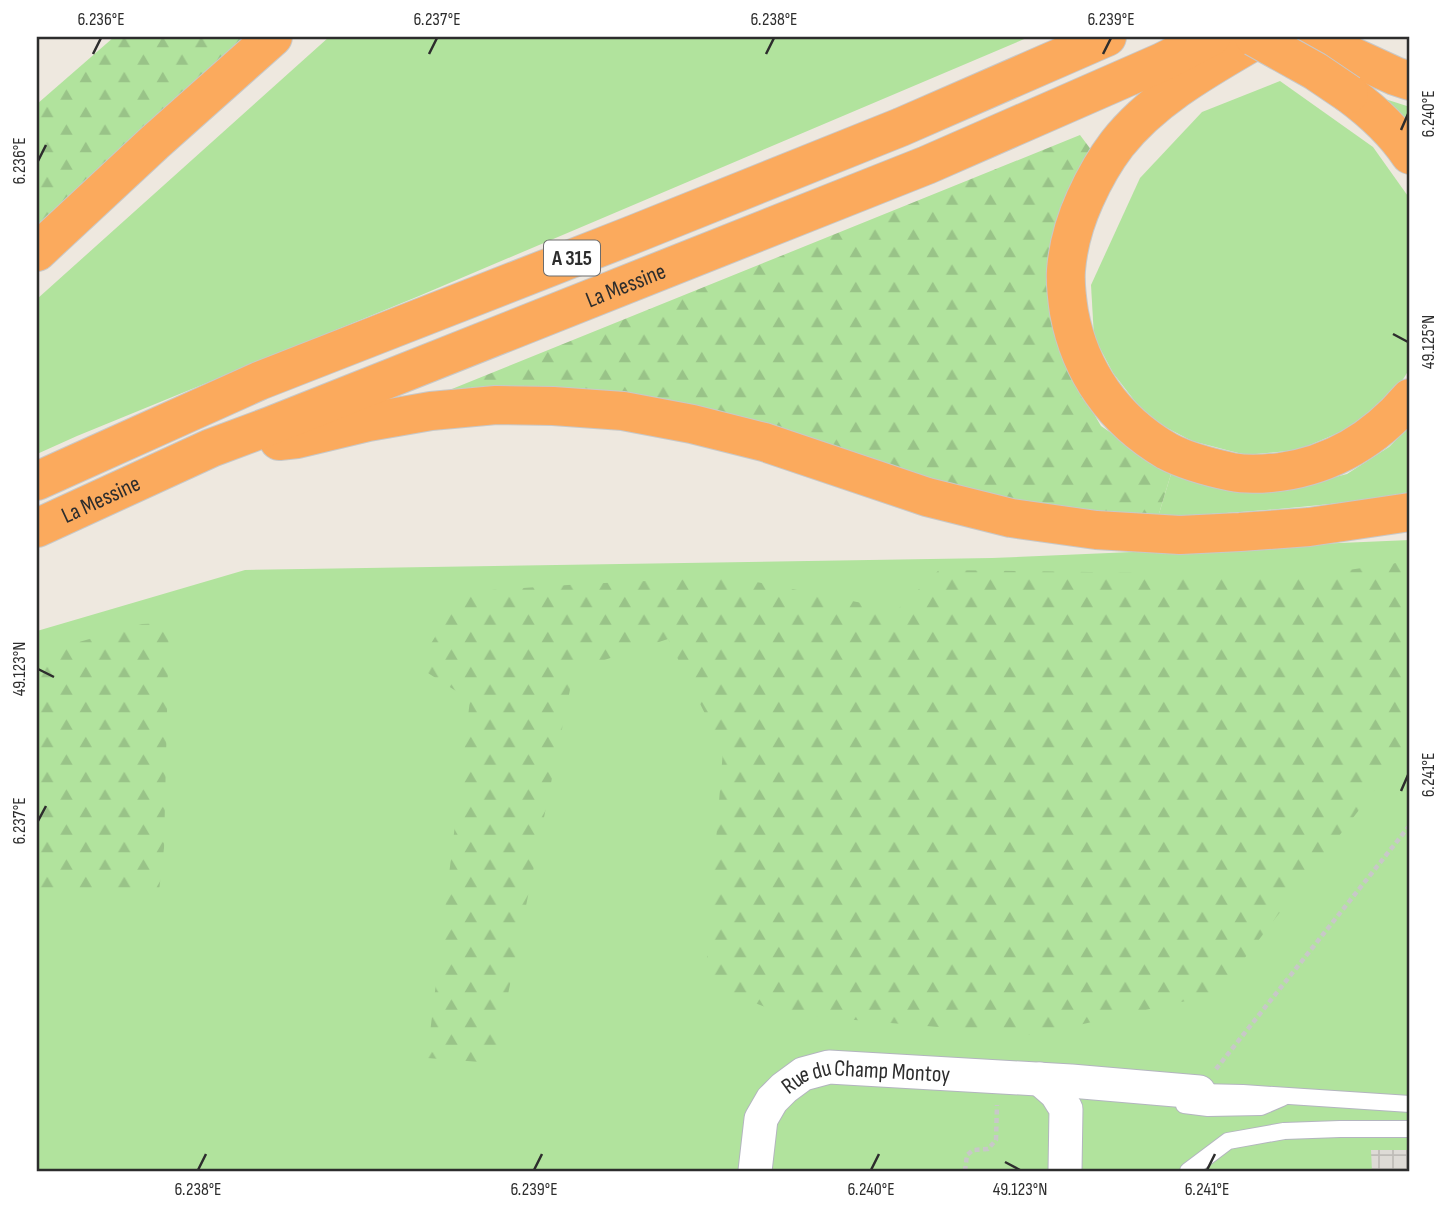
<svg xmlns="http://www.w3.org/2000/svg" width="1447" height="1208" font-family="'Sofia Sans Condensed',sans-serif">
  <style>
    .grass { fill: #b1e39d }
    .forest { fill: url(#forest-firs) }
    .plaza { fill: url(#plaza-grid) }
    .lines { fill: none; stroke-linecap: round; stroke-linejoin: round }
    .lane-casing { stroke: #b3b5bf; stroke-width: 18 }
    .street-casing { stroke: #b3b5bf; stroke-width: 35 }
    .highway-casing { stroke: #c8c8c8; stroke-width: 40 }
    .path { stroke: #c8c8c8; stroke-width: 4.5; stroke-dasharray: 5 3.5; stroke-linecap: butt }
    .lane { stroke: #fff; stroke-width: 16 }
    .street { stroke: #fff; stroke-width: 33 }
    .highway { stroke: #fbaa5d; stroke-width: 38 }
    .highway-bridge-casing { stroke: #c8c8c8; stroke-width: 40; stroke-linecap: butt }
    .highway-bridge { stroke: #fbaa5d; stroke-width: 38 }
    .ticks { fill: none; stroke: #2d2d2d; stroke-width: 2.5 }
    .labels { text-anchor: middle; stroke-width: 7; stroke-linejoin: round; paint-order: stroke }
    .shield { fill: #fff; stroke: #6c6c6c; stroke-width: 2 }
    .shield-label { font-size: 21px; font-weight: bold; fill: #2d2d2d }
    .street-label { font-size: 23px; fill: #2d2d2d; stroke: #fff }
    .neatline { fill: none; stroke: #2d2d2d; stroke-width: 2.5 }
    .ticks-label { font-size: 18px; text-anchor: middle; fill: #2d2d2d }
  </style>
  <defs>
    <pattern id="forest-firs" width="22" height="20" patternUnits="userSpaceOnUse" patternTransform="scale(1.75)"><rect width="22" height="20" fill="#b1e39d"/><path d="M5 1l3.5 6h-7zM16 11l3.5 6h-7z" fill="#99c388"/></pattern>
    <pattern id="plaza-grid" width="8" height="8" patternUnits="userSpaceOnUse" patternTransform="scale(1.75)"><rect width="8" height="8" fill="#dedbd6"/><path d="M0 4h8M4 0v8" fill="none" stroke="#bfbcb8"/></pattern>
  </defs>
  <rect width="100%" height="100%" fill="#eee8df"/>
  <g class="grass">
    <path d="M 329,37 L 1029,37 L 419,296 L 77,436 L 37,454 L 37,299 Z"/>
    <path d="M 1280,81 L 1373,147 L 1410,199 L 1410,368 L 1399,386 L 1357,425 L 1298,450 L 1246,455 L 1192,441 L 1148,418 L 1113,373 L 1094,337 L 1091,285 L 1140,178 L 1202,112 Z"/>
    <path d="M 1385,99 L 1410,107 L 1410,135 Z"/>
    <path d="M 1410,426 L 1410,494 C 1326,506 1243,513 1158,517 L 1171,474 L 1213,487 L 1301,486 L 1347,474 L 1389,447 Z"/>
    <path d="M 1410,540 L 1410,1171 L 37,1171 L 37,631 L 245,570 L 992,558 Z"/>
  </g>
  <g class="forest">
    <path d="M 114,37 L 246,37 L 37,225 L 37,104 Z"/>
    <path d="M 1080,135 L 1095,155 L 1069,371 L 1101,426 L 1171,474 L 1158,517 L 994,500 L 442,393 Z"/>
    <path d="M 1410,561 L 1410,744 L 1217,994 L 1034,1035 L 784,1014 L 705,984 L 723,750 L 668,639 L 574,670 L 494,1063 L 427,1058 L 470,700 L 417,666 L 463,592 L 583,584 L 732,577 L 897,610 L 939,570 L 1314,575 Z"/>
    <path d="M 169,623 L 164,848 L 159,891 L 37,888 L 37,654 L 142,624 Z"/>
  </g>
  <path class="plaza" d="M 1410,1150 L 1410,1171 L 1372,1171 L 1371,1150 Z"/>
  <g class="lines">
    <defs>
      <g id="lane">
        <path d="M 1199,1092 L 1243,1093 L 1410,1104"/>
        <path d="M 1184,1105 L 1208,1108 L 1261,1107 L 1282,1098"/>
        <path d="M 1188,1171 L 1228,1141 L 1284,1131 L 1340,1129 L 1410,1129"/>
      </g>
      <g id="street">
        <path d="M 1040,1079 L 1056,1093 L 1066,1109 L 1065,1171"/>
        <path id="s1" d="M 755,1171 L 761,1119 L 772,1100 L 784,1088 L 803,1074 L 829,1067 L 1071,1081 L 1199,1092"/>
      </g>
      <g id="highway">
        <path d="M 1261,37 C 1210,67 1154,97 1117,144 C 1104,161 1094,179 1085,199 C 1075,221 1068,246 1066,270 C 1065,284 1067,299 1069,312 C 1080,372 1114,420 1167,451 C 1184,460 1213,468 1232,472 C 1247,475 1264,474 1280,472 C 1332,465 1376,438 1410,398"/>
        <path d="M 1310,37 L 1395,76 L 1410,81"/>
        <path d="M 1349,94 C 1372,111 1394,131 1410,155"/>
        <path d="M 37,252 L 154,143 L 273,37"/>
        <path d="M 279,441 L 297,439 L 368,422 L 431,411 L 496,405 L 553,406 L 623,411 L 692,424 L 764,442 L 927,497 L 1011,518 L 1096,530 L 1180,535 L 1240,532 L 1309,527 L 1410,512"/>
        <path d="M 37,481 L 259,381 L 632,235 L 901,127 L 1107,37"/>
        <path id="s2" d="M 37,528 L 211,448 L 270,426 L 927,165 L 1162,62 L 1211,37"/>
      </g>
    </defs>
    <use href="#lane" class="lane-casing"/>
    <use href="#street" class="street-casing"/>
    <use href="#highway" class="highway-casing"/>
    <g class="path">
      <path d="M 1216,1069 L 1410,825"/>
      <path d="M 965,1171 L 967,1155 L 973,1150 L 988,1149 L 996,1140 L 997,1105"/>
    </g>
    <use href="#lane" class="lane"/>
    <use href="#street" class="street"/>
    <use href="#highway" class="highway"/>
    <defs>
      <path id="highway-bridge" d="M 1254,37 L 1315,71 L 1349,94"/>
    </defs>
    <use href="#highway-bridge" class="highway-bridge-casing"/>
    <use href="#highway-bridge" class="highway-bridge"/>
  </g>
  <path class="ticks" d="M 93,54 L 101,38M 429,54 L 437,38M 766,54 L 774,38M 1103,54 L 1111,38M 1401,130 L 1408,114M 38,161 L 46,145M 1393,334 L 1408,342M 38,669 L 54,677M 1401,791 L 1408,775M 38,821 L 46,806M 1005,1162 L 1020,1170M 198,1170 L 206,1154M 534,1170 L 542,1154M 871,1170 L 879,1154M 1207,1170 L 1215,1154"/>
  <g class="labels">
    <rect class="shield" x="544" y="240.5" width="56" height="35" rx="5"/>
    <g class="shield-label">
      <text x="572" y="265">A 315</text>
    </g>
    <g class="street-label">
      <text dy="8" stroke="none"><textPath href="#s2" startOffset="637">La Messine</textPath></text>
      <text dy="8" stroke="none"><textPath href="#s2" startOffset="70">La Messine</textPath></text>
      <text dy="8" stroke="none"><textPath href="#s1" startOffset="177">Rue du Champ Montoy</textPath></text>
    </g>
  </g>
  <rect width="1447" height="1208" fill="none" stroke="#ffffff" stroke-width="77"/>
  <rect x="38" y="38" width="1370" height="1132" class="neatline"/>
  <g class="ticks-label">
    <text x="101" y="25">6.236°E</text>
    <text x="437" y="25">6.237°E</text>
    <text x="774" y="25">6.238°E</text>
    <text x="1111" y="25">6.239°E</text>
    <text transform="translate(1428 114) rotate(-90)" y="6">6.240°E</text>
    <text transform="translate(19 161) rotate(-90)" y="6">6.236°E</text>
    <text transform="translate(1428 342) rotate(-90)" y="6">49.125°N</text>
    <text transform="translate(19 669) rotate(-90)" y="6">49.123°N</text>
    <text transform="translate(1428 775) rotate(-90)" y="6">6.241°E</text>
    <text transform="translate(19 821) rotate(-90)" y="6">6.237°E</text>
    <text x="198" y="1195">6.238°E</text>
    <text x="534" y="1195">6.239°E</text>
    <text x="871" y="1195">6.240°E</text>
    <text x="1020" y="1195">49.123°N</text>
    <text x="1207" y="1195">6.241°E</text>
  </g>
</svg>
